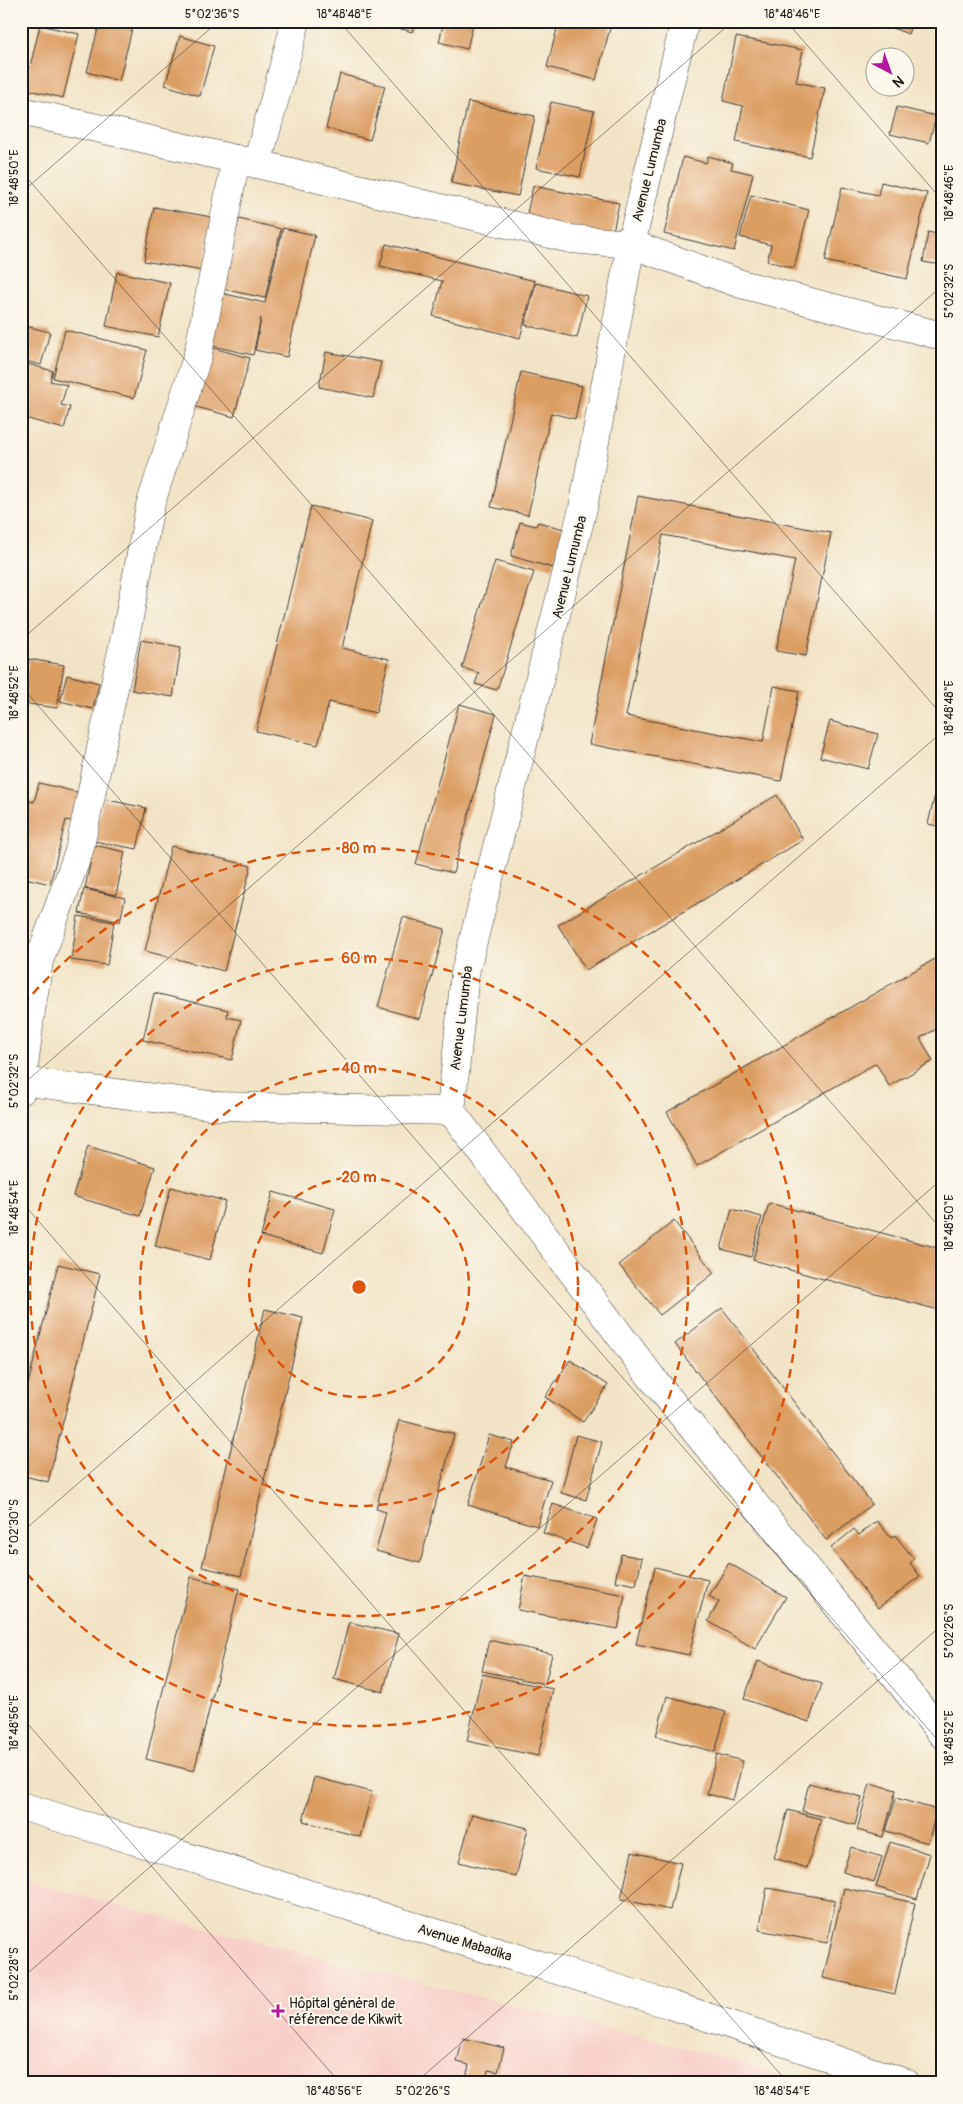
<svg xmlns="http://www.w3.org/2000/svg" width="963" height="2104" font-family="Pangolin,sans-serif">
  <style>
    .built { fill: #f7d0ca }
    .building { fill: #dc9d60 }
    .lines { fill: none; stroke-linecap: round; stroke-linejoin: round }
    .service-casing { stroke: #3c3a36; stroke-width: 23 }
    .minor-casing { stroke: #3c3a36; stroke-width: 29 }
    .service { stroke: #fff; stroke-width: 21 }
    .minor { stroke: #fff; stroke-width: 28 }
    .ticks { fill: none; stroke: #1c1c1c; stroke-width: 1; stroke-opacity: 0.45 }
    .ring { fill: none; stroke: #de560d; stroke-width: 2.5; stroke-dasharray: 9 6 }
    .poi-dot { fill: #b5179e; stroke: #fbf7ec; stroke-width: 2 }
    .labels { text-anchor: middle; stroke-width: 4; stroke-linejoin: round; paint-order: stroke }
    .street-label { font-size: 14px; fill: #1c1c1c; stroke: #fbf7ec }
    .poi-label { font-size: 14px; fill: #1c1c1c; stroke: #fbf7ec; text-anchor: start }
    .centre { fill: #de560d; stroke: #fbf7ec; stroke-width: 2.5 }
    .ring-label { font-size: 15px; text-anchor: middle; font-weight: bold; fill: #de560d; stroke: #fbf7ec; stroke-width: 4; stroke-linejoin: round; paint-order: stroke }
    .neatline { fill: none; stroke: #1c1c1c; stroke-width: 2 }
    .ticks-label { font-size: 12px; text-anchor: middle; fill: #1c1c1c }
  </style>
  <rect width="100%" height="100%" fill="#fbf7ec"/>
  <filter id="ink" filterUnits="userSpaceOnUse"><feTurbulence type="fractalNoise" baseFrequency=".02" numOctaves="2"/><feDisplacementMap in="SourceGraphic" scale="10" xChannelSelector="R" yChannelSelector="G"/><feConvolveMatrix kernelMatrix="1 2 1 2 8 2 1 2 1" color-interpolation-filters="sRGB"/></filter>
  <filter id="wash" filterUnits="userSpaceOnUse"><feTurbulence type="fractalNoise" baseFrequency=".0096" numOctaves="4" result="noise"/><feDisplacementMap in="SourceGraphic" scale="20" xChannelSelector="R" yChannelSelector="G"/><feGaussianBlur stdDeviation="1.12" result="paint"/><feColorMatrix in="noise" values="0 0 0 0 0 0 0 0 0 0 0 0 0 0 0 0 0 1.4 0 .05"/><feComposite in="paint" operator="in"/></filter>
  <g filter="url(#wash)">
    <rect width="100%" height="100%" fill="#f1e3c6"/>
    <path class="built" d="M 21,1880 L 329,1960 L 743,2062 L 802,2083 L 21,2083 Z"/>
    <g id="blocks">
      <g class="building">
        <path d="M 100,21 L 134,21 L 119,81 L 87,72 Z"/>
        <path d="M 374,21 L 415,21 L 412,32 Z"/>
        <path d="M 444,21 L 474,21 L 467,49 L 439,42 Z"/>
        <path d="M 559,21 L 612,21 L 596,80 L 547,67 Z"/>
        <path d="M 883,21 L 913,21 L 908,34 L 882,24 Z"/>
        <path d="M 40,25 L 79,34 L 63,98 L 21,88 L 21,69 L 29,71 Z"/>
        <path d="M 180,36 L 214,46 L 200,96 L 165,85 Z"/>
        <path d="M 736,37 L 803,50 L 796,82 L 825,88 L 810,157 L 736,142 L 743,106 L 723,101 Z"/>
        <path d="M 340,74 L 385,86 L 370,140 L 326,128 Z"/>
        <path d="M 468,102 L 535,116 L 518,196 L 451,183 Z"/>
        <path d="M 551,102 L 594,111 L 580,177 L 536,168 Z"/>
        <path d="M 897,107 L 936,116 L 929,143 L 890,134 Z"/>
        <path d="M 708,156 L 733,163 L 731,169 L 753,174 L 734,251 L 664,234 L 683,157 L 706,163 Z"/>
        <path d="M 881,182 L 927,193 L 907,279 L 825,261 L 842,187 L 878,195 Z"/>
        <path d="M 533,186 L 619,203 L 612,236 L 526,218 Z"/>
        <path d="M 751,195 L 809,210 L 794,268 L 767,261 L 771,245 L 740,237 Z"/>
        <path d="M 154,207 L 212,217 L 203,271 L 144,261 Z"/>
        <path d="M 239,219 L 281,229 L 265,298 L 222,289 Z"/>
        <path d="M 283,228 L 315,235 L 287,357 L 255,350 L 261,318 L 253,355 L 208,345 L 221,293 L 265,303 Z"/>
        <path d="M 928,232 L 942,235 L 942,265 L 923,262 Z"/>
        <path d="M 386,244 L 535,281 L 520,338 L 433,316 L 442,281 L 380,266 Z"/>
        <path d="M 117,272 L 170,283 L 158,337 L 106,326 Z"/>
        <path d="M 536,283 L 587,296 L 577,338 L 525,325 Z"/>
        <path d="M 25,326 L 50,332 L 41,365 L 21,360 L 21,341 Z"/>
        <path d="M 65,330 L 147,350 L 134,398 L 53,378 Z"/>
        <path d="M 213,348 L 250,358 L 234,417 L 196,407 Z"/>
        <path d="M 326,352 L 381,362 L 373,398 L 319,387 Z"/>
        <path d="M 21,362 L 53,371 L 50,381 L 67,385 L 61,405 L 70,407 L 64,429 L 21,417 Z"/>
        <path d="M 521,372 L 582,386 L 575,419 L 551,413 L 528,515 L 491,507 Z"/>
        <path d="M 638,496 L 831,533 L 806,656 L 776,651 L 795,560 L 663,535 L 626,716 L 763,742 L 774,686 L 799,691 L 781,781 L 589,744 Z"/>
        <path d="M 311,506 L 372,521 L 342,648 L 389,659 L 376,713 L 329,702 L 318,745 L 256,731 Z"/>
        <path d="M 520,522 L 536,526 L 538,522 L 564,529 L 553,568 L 511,556 Z"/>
        <path d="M 495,561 L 534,572 L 497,690 L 475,684 L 479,673 L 462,668 Z"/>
        <path d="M 141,640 L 181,647 L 173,697 L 132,690 Z"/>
        <path d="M 29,659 L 64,665 L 57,708 L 21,703 Z"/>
        <path d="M 67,675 L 99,683 L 93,709 L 60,701 Z"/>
        <path d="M 459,704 L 496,714 L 453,873 L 416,864 Z"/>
        <path d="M 830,721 L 878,734 L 868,769 L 820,757 Z"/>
        <path d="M 941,769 L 942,769 L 942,827 L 928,824 Z"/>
        <path d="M 39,783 L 81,793 L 75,822 L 66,820 L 50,884 L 21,877 L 21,799 L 34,802 Z"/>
        <path d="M 777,795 L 803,840 L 586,970 L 558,925 Z"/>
        <path d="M 103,799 L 146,808 L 137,849 L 94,841 Z"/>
        <path d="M 94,845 L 125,852 L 116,895 L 85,888 Z"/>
        <path d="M 171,846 L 251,866 L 224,971 L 145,951 Z"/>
        <path d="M 84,889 L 125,898 L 120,922 L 79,913 Z"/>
        <path d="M 78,916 L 114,922 L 107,965 L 71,960 Z"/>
        <path d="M 403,917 L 445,929 L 420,1019 L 378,1007 Z"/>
        <path d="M 942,955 L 942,1026 L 920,1038 L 933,1061 L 889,1086 L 876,1063 L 697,1166 L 667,1112 Z"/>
        <path d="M 154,993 L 228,1010 L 227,1017 L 241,1020 L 232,1060 L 143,1040 Z"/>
        <path d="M 88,1146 L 155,1167 L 140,1216 L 73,1196 Z"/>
        <path d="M 171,1187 L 225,1201 L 210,1260 L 155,1246 Z"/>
        <path d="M 273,1192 L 335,1209 L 323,1253 L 261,1236 Z"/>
        <path d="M 769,1203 L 942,1249 L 942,1311 L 753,1260 Z"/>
        <path d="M 732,1209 L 762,1217 L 751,1257 L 721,1249 Z"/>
        <path d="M 674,1221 L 714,1273 L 660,1315 L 619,1265 Z"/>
        <path d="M 58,1264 L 100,1274 L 48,1482 L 21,1475 L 21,1412 Z"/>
        <path d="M 722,1308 L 872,1504 L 826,1540 L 675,1344 Z"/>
        <path d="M 265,1309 L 303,1318 L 241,1576 L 202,1567 Z"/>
        <path d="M 570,1360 L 608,1385 L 583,1422 L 545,1397 Z"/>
        <path d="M 399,1420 L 454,1434 L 420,1563 L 376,1551 L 386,1512 L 376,1509 Z"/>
        <path d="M 489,1435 L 514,1442 L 506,1467 L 551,1480 L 537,1526 L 468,1505 Z"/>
        <path d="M 576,1435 L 602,1442 L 586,1500 L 561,1493 Z"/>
        <path d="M 553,1504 L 597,1519 L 587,1548 L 543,1533 Z"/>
        <path d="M 877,1521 L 891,1538 L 895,1535 L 914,1559 L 910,1563 L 920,1576 L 878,1608 L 831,1548 L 854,1529 L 859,1535 Z"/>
        <path d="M 621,1554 L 642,1558 L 636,1585 L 615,1581 Z"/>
        <path d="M 729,1563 L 786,1597 L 755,1649 L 708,1621 L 719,1602 L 709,1596 Z"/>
        <path d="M 655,1567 L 708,1580 L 689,1655 L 636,1644 Z"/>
        <path d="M 525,1576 L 625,1595 L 618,1629 L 518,1610 Z"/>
        <path d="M 191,1577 L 239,1589 L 194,1771 L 146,1759 Z"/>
        <path d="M 349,1622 L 399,1634 L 383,1692 L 334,1679 Z"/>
        <path d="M 489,1640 L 552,1654 L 545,1684 L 482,1671 Z"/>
        <path d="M 758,1661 L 822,1684 L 809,1722 L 744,1699 Z"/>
        <path d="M 482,1674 L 553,1689 L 538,1756 L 467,1741 Z"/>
        <path d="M 667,1696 L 726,1712 L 715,1752 L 656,1736 Z"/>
        <path d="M 717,1754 L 743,1761 L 733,1800 L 707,1794 Z"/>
        <path d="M 314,1777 L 372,1792 L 360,1837 L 303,1821 Z"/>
        <path d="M 809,1783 L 862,1797 L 855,1825 L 802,1811 Z"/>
        <path d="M 870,1783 L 896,1790 L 883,1837 L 857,1830 Z"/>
        <path d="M 896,1798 L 937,1810 L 928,1843 L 886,1831 Z"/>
        <path d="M 788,1810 L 821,1819 L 807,1868 L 774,1858 Z"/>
        <path d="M 472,1814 L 528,1828 L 516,1877 L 459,1862 Z"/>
        <path d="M 890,1842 L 930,1854 L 917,1899 L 876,1887 Z"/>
        <path d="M 851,1847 L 882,1857 L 874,1882 L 843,1872 Z"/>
        <path d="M 632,1852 L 681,1863 L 670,1910 L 621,1899 Z"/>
        <path d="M 767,1888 L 835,1900 L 827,1943 L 759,1930 Z"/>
        <path d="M 844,1888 L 915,1903 L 895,1994 L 823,1978 Z"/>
        <path d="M 463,2038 L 504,2048 L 498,2072 L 488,2070 L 485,2083 L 465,2083 L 469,2065 L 457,2062 Z"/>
      </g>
    </g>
  </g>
  <g filter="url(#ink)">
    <use href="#blocks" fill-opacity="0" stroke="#3c3a36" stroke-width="1"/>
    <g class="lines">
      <defs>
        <path id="service" d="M 21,954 L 39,961"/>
        <g id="minor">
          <path d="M 21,111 L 257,164 L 570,239 L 631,244 L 741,284 L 942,336"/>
          <path d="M 257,164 L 296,21"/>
          <path d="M 21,1081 L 217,1106 L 451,1111"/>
          <path d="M 21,1091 L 30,1018 L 39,961 L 79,851 L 128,623 L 150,506 L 198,354 L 236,159"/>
          <path d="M 451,1111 L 465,973 L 583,508 L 631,244 L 685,21"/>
          <path d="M 451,1111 L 652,1378 L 942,1734"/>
          <path d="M 21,1806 L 671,2005 L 906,2083"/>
        </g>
      </defs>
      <use href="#service" class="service-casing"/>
      <use href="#minor" class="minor-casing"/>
      <use href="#service" class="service"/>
      <use href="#minor" class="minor"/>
    </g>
  </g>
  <path class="ticks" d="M 339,21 L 942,715M 786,21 L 942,200M 21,171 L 942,1230M 21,193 L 219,21M 21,640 L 733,21M 21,686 L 942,1745M 21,1086 L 942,286M 21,1201 L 788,2083M 21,1533 L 942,732M 21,1716 L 340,2083M 21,1979 L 942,1179M 415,2083 L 942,1625M 929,2083 L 942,2072"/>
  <g class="ring">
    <circle cx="359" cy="1287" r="110"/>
    <circle cx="359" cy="1287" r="219"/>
    <circle cx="359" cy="1287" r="329"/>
    <path d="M23 1005A439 439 0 1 1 23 1569"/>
  </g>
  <path class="poi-dot" d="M275.5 2003.5h5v5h5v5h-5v5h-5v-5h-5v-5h5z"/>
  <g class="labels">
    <g class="street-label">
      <text transform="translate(649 170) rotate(-76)" y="5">Avenue Lumumba</text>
      <text transform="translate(569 567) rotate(-76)" y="5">Avenue Lumumba</text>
      <text transform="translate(461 1018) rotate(-83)" y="5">Avenue Lumumba</text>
      <text transform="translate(465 1942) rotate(17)" y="5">Avenue Mabadika</text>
    </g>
    <g class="poi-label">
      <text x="289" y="2008">Hôpital général de<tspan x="289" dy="16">référence de Kikwit</tspan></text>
    </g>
  </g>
  <circle cx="359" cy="1287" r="8" class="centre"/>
  <g class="ring-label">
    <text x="359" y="853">80 m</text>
    <text x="359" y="963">60 m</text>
    <text x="359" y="1073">40 m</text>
    <text x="359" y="1182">20 m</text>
  </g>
  <rect width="963" height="2104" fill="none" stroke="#fbf7ec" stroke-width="55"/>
  <g transform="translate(890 72) rotate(139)"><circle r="24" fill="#fbf7ec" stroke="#a29f99"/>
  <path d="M0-4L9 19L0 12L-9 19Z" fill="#b5179e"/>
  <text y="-8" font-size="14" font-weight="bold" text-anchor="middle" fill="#1c1c1c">N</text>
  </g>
  <rect x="28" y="28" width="908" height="2048" class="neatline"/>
  <g class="ticks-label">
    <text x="212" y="18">5°02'36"S</text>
    <text x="344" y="18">18°48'48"E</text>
    <text x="792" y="18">18°48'46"E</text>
    <text transform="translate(14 178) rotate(-90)" y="4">18°48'50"E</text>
    <text transform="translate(949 193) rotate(-90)" y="4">18°48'46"E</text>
    <text transform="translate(949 291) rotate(-90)" y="4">5°02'32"S</text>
    <text transform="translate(14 693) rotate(-90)" y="4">18°48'52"E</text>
    <text transform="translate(949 708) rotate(-90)" y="4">18°48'48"E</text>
    <text transform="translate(14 1081) rotate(-90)" y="4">5°02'32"S</text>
    <text transform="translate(14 1208) rotate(-90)" y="4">18°48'54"E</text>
    <text transform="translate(949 1223) rotate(-90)" y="4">18°48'50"E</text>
    <text transform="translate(14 1527) rotate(-90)" y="4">5°02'30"S</text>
    <text transform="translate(949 1631) rotate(-90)" y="4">5°02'26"S</text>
    <text transform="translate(14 1723) rotate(-90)" y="4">18°48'56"E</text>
    <text transform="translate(949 1738) rotate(-90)" y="4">18°48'52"E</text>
    <text transform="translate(14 1974) rotate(-90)" y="4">5°02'28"S</text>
    <text x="334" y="2095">18°48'56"E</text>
    <text x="423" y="2095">5°02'26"S</text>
    <text x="782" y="2095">18°48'54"E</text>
  </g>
</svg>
